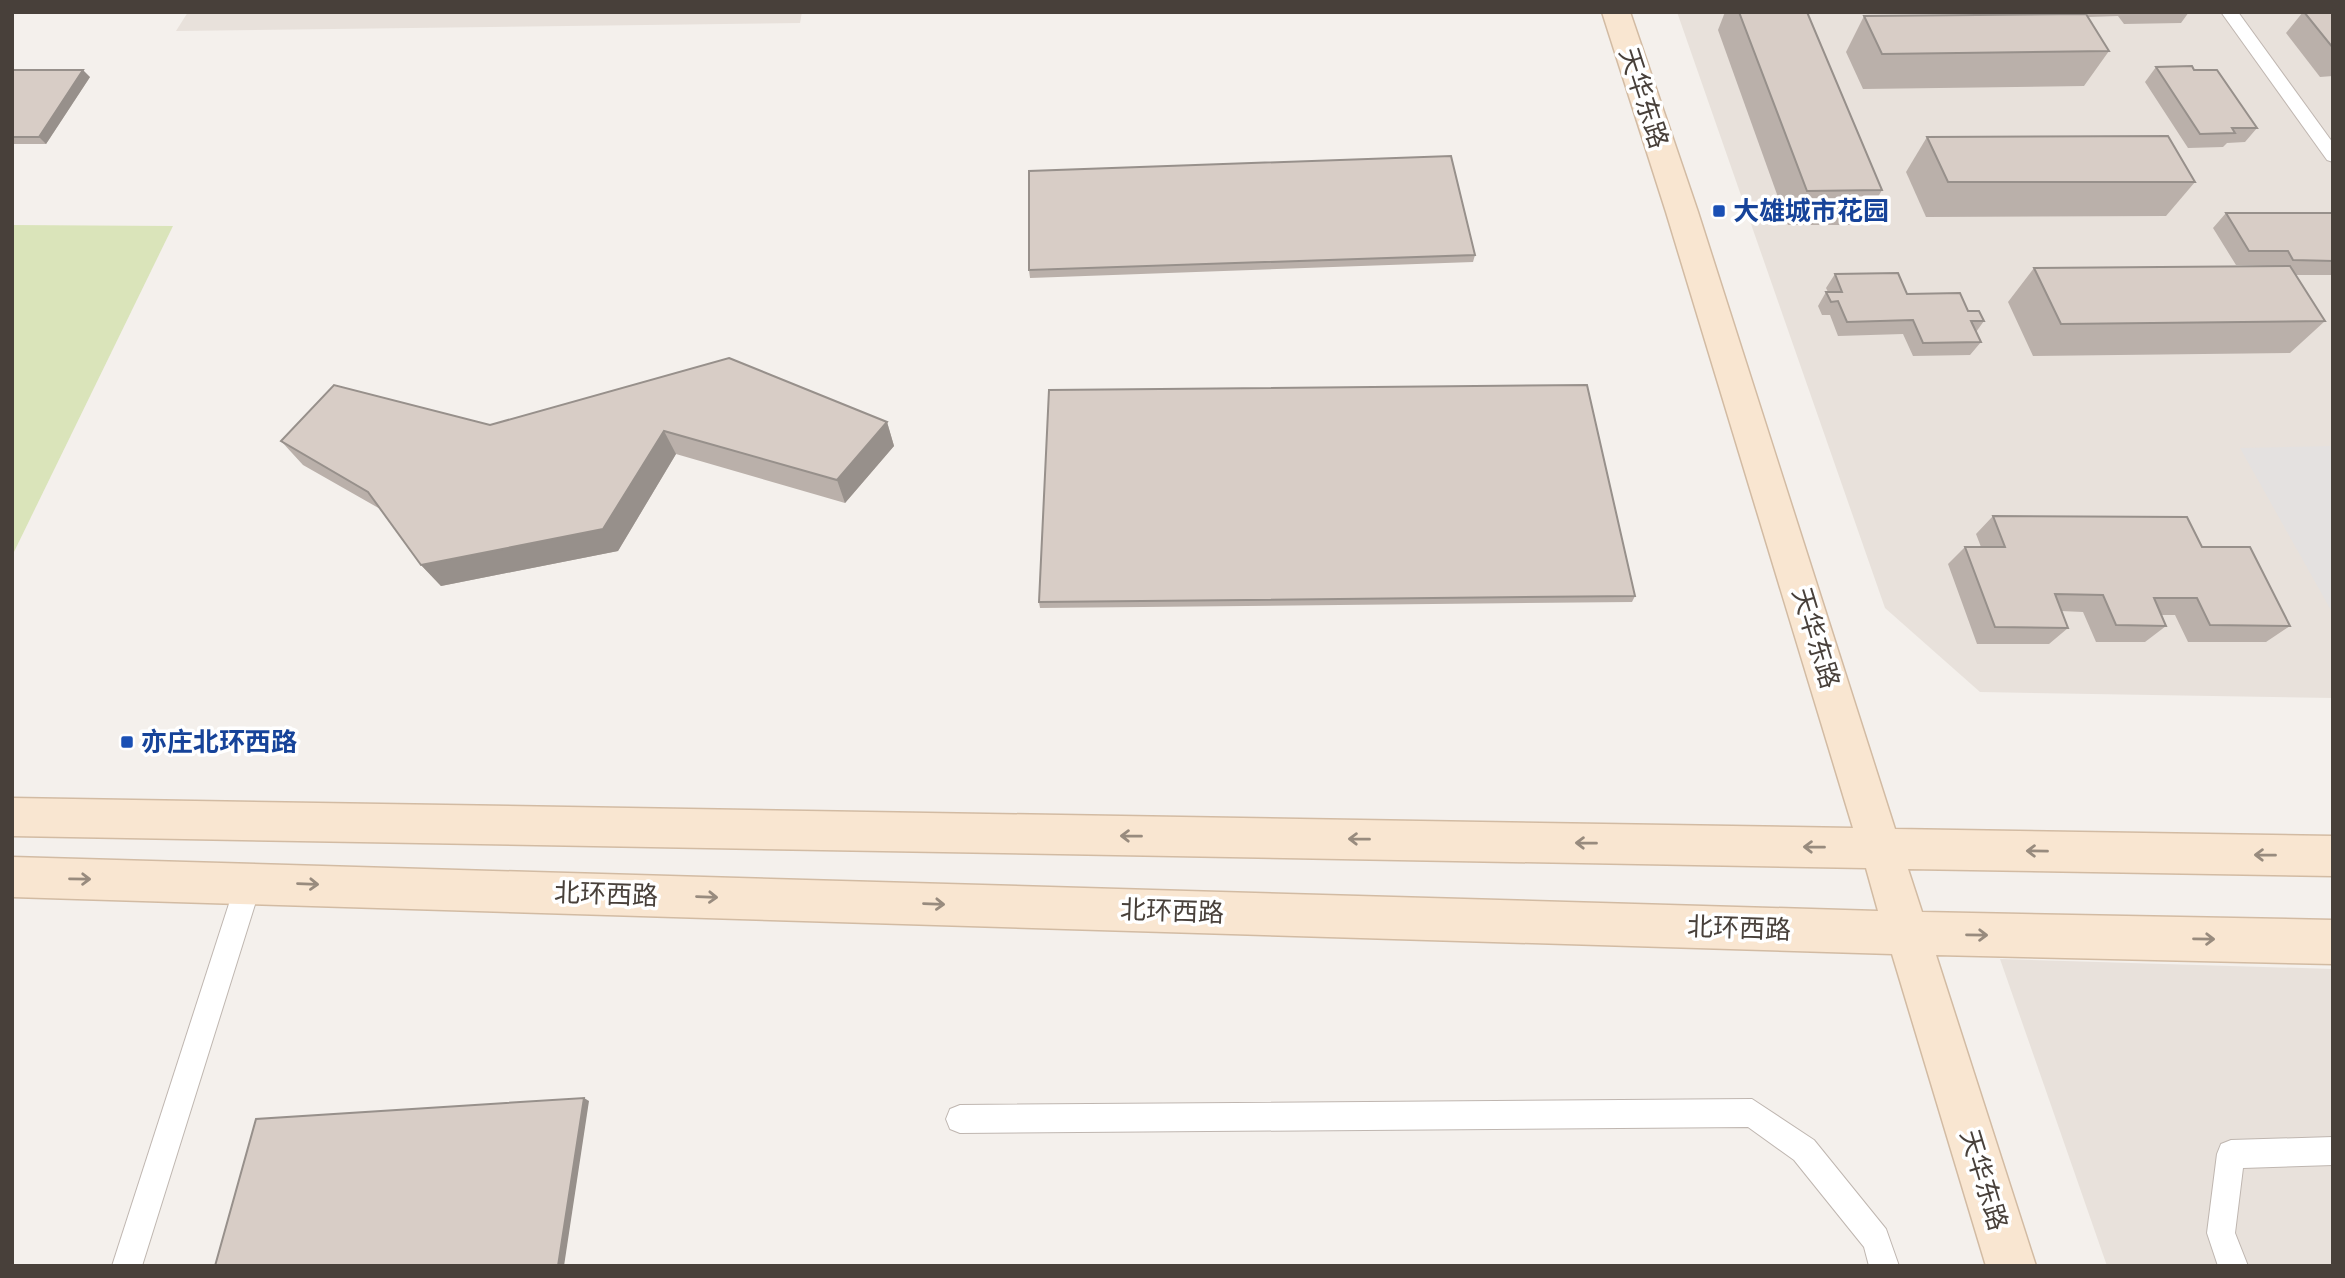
<svg xmlns="http://www.w3.org/2000/svg" width="2345" height="1278" font-family="Karla,'Noto Sans SC',sans-serif">
  <style>
    .residential { fill: #e8e1db }
    .green { fill: #dae4ba }
    .parking { fill: #e4e1e0 }
    .lines { fill: none; stroke-linecap: round; stroke-linejoin: round }
    .lane-casing { stroke: #bfb6b0; stroke-width: 2 }
    .secondary-casing { stroke: #d2bba3; stroke-width: 3 }
    .lane { fill: #fff; fill-rule: evenodd }
    .secondary { fill: #f9e6d1; fill-rule: evenodd }
    .wall { fill: #bab0aa }
    .shaded-wall { fill: #97908b }
    .building { fill: #d8cdc6; stroke: #97908b; stroke-width: 2 }
    .oneway { stroke: #988b7e }
    .transit-dot { fill: #1a4fb4; stroke: #fff; stroke-width: 2.5 }
    .labels { text-anchor: middle; stroke-width: 7; stroke-linejoin: round; paint-order: stroke }
    .street-label { font-size: 26px; fill: #48403a; stroke: #fff }
    .transit-label { font-size: 26px; font-weight: bold; fill: #164399; stroke: #fff; text-anchor: start }
  </style>
  <rect width="100%" height="100%" fill="#f4f0ec"/>
  <g class="residential">
    <path d="M 188,12 L 802,12 L 800,23 L 176,31 Z"/>
    <path d="M 1677,12 L 2333,12 L 2333,698 L 1980,692 L 1885,608 Z"/>
    <path d="M 2000,959 L 2333,969 L 2333,1266 L 2107,1266 Z"/>
  </g>
  <path class="green" d="M 12,225 L 173,226 L 12,556 Z"/>
  <path class="parking" d="M 2333,446 L 2333,614 L 2240,448 Z"/>
  <g class="lines">
    <defs>
      <g id="lane">
        <path d="M 2221,12 L 2238,12 L 2333,143 L 2333,162 L 2327,160 Z"/>
        <path d="M 249,870 L 258,873 L 262,882 L 142,1266 L 112,1266 L 236,882 L 240,873 Z"/>
        <path d="M 1752,1099 L 1814,1140 L 1886,1229 L 1899,1266 L 1869,1266 L 1864,1247 L 1794,1160 L 1748,1127 L 960,1133 L 950,1129 L 946,1119 L 950,1109 L 960,1105 Z"/>
        <path d="M 2333,1137 L 2333,1165 L 2243,1168 L 2235,1233 L 2248,1266 L 2218,1266 L 2207,1233 L 2217,1154 L 2221,1144 L 2231,1140 Z"/>
      </g>
      <path id="secondary" d="M 1602,12 L 1630,12 L 1698,212 L 1895,829 L 2333,836 L 2333,876 L 1908,869 L 1922,912 L 2333,920 L 2333,964 L 1936,955 L 2036,1266 L 1986,1266 L 1892,954 L 12,897 L 12,857 L 1878,911 L 1866,868 L 12,836 L 12,798 L 1853,828 L 1666,212 Z"/>
    </defs>
    <use href="#lane" class="lane-casing"/>
    <use href="#secondary" class="secondary-casing"/>
    <use href="#lane" class="lane"/>
    <use href="#secondary" class="secondary"/>
  </g>
  <g class="wall">
    <path d="M 1725,12 L 1807,12 L 1882,190 L 1862,225 L 1788,225 L 1718,30 Z"/>
    <path d="M 2084,12 L 2189,12 L 2181,23 L 2124,24 L 2118,16 L 2088,17 L 2109,51 L 2084,86 L 1863,89 L 1846,52 L 1864,16 L 2085,14 Z"/>
    <path d="M 2303,12 L 2333,12 L 2333,76 L 2320,77 L 2286,33 Z"/>
    <path d="M 2156,67 L 2194,70 L 2257,128 L 2245,142 L 2227,143 L 2223,147 L 2188,148 L 2145,82 Z"/>
    <path d="M 12,70 L 90,77 L 46,144 L 12,144 Z"/>
    <path d="M 1927,137 L 2195,182 L 2166,216 L 1926,217 L 1906,172 Z"/>
    <path d="M 2226,213 L 2333,213 L 2333,275 L 2296,275 L 2325,321 L 2290,353 L 2033,356 L 2008,302 L 2034,268 L 2274,266 L 2236,265 L 2213,228 Z"/>
    <path d="M 1475,255 L 1473,262 L 1030,278 L 1029,270 Z"/>
    <path d="M 1835,274 L 1968,311 L 1984,321 L 1976,332 L 1981,342 L 1970,355 L 1913,356 L 1903,334 L 1838,336 L 1830,315 L 1822,315 L 1818,306 L 1826,292 L 1828,292 L 1826,288 Z"/>
    <path d="M 887,422 L 894,446 L 845,503 L 676,454 L 618,551 L 441,586 L 421,565 L 382,510 L 303,465 L 281,441 L 490,425 Z"/>
    <path d="M 1993,516 L 2202,547 L 2290,626 L 2266,642 L 2188,642 L 2175,615 L 2161,615 L 2166,626 L 2145,642 L 2096,642 L 2083,612 L 2061,611 L 2068,628 L 2049,644 L 1977,644 L 1948,564 L 1965,547 L 1981,547 L 1976,534 Z"/>
    <path d="M 1635,596 L 1632,602 L 1040,608 L 1039,602 Z"/>
  </g>
  <g class="shaded-wall">
    <path d="M 83,70 L 90,77 L 46,144 L 39,137 Z"/>
    <path d="M 887,422 L 894,446 L 845,503 L 837,480 Z"/>
    <path d="M 664,431 L 676,454 L 618,551 L 441,586 L 421,565 Z"/>
    <path d="M 584,1098 L 589,1101 L 564,1266 L 558,1266 Z"/>
  </g>
  <g class="building">
    <path d="M 1739,12 L 1807,12 L 1882,190 L 1807,191 Z"/>
    <path d="M 2304,12 L 2333,12 L 2333,48 Z"/>
    <path d="M 2086,14 L 2109,51 L 1882,54 L 1864,16 Z"/>
    <path d="M 2192,66 L 2194,70 L 2217,70 L 2257,128 L 2232,128 L 2235,133 L 2200,134 L 2156,67 Z"/>
    <path d="M 12,70 L 83,70 L 39,137 L 12,137 Z"/>
    <path d="M 2168,136 L 2195,182 L 1948,182 L 1927,137 Z"/>
    <path d="M 1451,156 L 1475,255 L 1029,270 L 1029,171 Z"/>
    <path d="M 2226,213 L 2333,213 L 2333,261 L 2293,260 L 2288,251 L 2249,251 Z"/>
    <path d="M 2290,266 L 2325,321 L 2061,324 L 2034,268 Z"/>
    <path d="M 1898,273 L 1907,294 L 1960,293 L 1968,311 L 1979,311 L 1984,321 L 1971,321 L 1981,342 L 1923,343 L 1913,320 L 1847,322 L 1838,301 L 1831,302 L 1826,292 L 1842,292 L 1835,274 Z"/>
    <path d="M 729,358 L 887,422 L 837,480 L 664,431 L 603,529 L 421,565 L 368,492 L 281,441 L 334,385 L 490,425 Z"/>
    <path d="M 1587,385 L 1635,596 L 1039,602 L 1049,390 Z"/>
    <path d="M 1993,516 L 2187,517 L 2202,547 L 2250,547 L 2290,626 L 2210,625 L 2197,598 L 2154,598 L 2166,626 L 2116,625 L 2103,595 L 2055,594 L 2068,628 L 1995,627 L 1965,547 L 2005,547 Z"/>
    <path d="M 584,1098 L 558,1266 L 215,1266 L 256,1119 Z"/>
  </g>
  <defs><path id="oneway-shaft" d="M-6 0H5M1.5-3L5.5 0L1.5 3" fill="none" stroke-width="1.6" stroke-linecap="round" stroke-linejoin="round" transform="scale(1.75)"/></defs>
  <g class="oneway">
    <use href="#oneway-shaft" transform="translate(1131 836) rotate(-179)"/>
    <use href="#oneway-shaft" transform="translate(1359 839) rotate(-179)"/>
    <use href="#oneway-shaft" transform="translate(1586 843) rotate(-179)"/>
    <use href="#oneway-shaft" transform="translate(1814 847) rotate(-179)"/>
    <use href="#oneway-shaft" transform="translate(2037 851) rotate(-179)"/>
    <use href="#oneway-shaft" transform="translate(2265 855) rotate(-179)"/>
    <use href="#oneway-shaft" transform="translate(80 879) rotate(1)"/>
    <use href="#oneway-shaft" transform="translate(308 884) rotate(2)"/>
    <use href="#oneway-shaft" transform="translate(707 897) rotate(2)"/>
    <use href="#oneway-shaft" transform="translate(934 904) rotate(2)"/>
    <use href="#oneway-shaft" transform="translate(1977 935) rotate(1)"/>
    <use href="#oneway-shaft" transform="translate(2204 939) rotate(1)"/>
  </g>
  <g class="transit-dot">
    <rect x="1712" y="204" width="14" height="14" rx="3.5"/>
    <rect x="120" y="735" width="14" height="14" rx="3.5"/>
  </g>
  <g class="labels">
    <g class="street-label">
      <text transform="translate(1644 98) rotate(72)" y="9">天华东路</text>
      <text transform="translate(1816 638) rotate(73)" y="9">天华东路</text>
      <text transform="translate(606 894) rotate(2)" y="9">北环西路</text>
      <text transform="translate(1172 911) rotate(2)" y="9">北环西路</text>
      <text transform="translate(1739 928) rotate(2)" y="9">北环西路</text>
      <text transform="translate(1984 1180) rotate(73)" y="9">天华东路</text>
    </g>
    <g class="transit-label">
      <text x="1733" y="220">大雄城市花园</text>
      <text x="141" y="751">亦庄北环西路</text>
    </g>
  </g>
  <rect width="2345" height="1278" fill="none" stroke="#48403a" stroke-width="28"/>
</svg>
